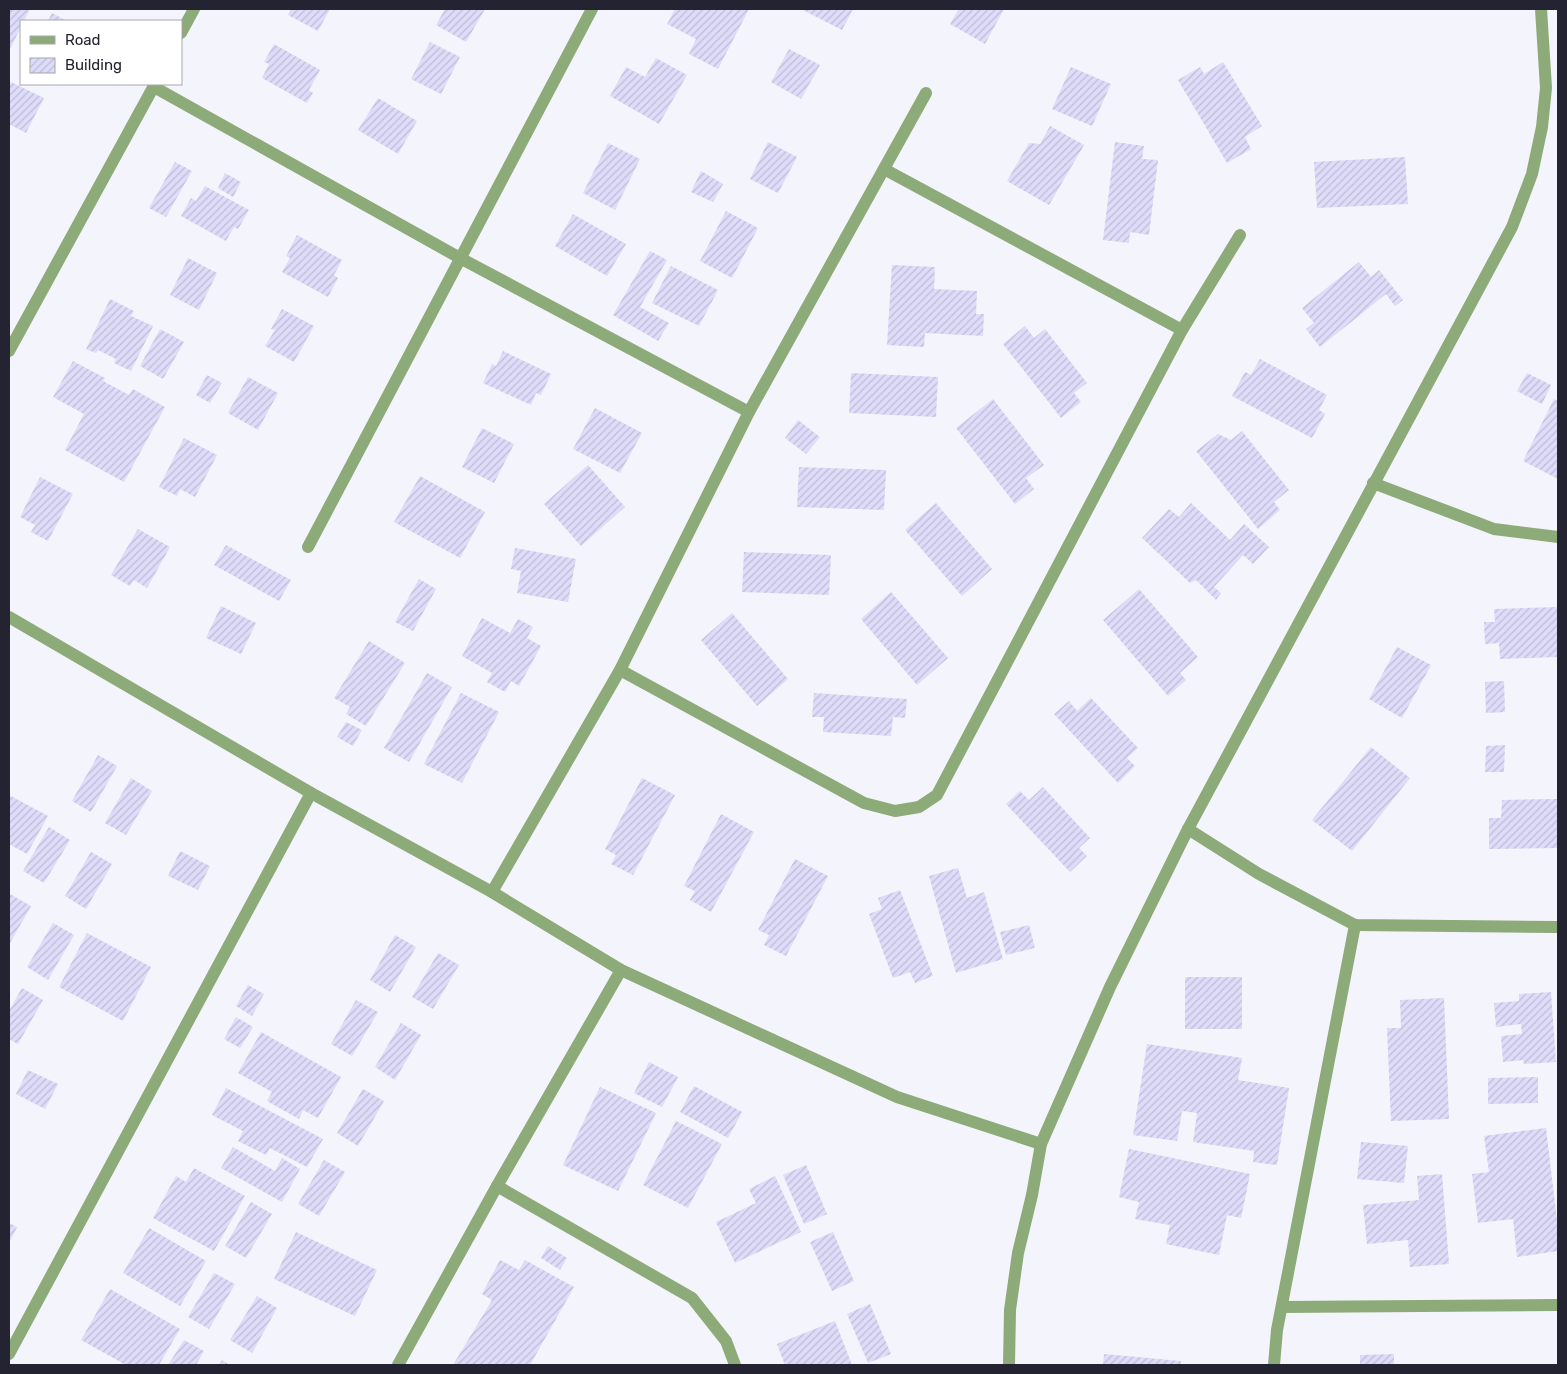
<svg xmlns="http://www.w3.org/2000/svg" width="1567" height="1374" font-family="Rubik,sans-serif">
  <style>
    .building { fill: url(#building-hatch) }
    .lines { fill: none; stroke-linecap: round; stroke-linejoin: round }
    .street { stroke: #8cab78; stroke-width: 12 }
  </style>
  <defs>
    <pattern id="building-hatch" width="6" height="6" patternUnits="userSpaceOnUse" patternTransform="scale(1.25)"><rect width="6" height="6" fill="#dddcf9"/><path d="M-1 1l2-2M0 6l6-6M5 7l2-2" fill="none" stroke="#bebcd6"/></pattern>
  </defs>
  <rect width="100%" height="100%" fill="#f4f4fc"/>
  <g class="building">
    <path d="M 9,9 L 30,9 L 24,21 L 21,21 L 21,26 L 11,48 L 9,47 Z"/>
    <path d="M 291,9 L 330,9 L 318,31 L 288,15 Z"/>
    <path d="M 445,9 L 485,9 L 466,42 L 436,25 Z"/>
    <path d="M 675,9 L 749,9 L 718,69 L 689,54 L 696,39 L 667,24 Z"/>
    <path d="M 801,9 L 853,9 L 842,30 Z"/>
    <path d="M 959,9 L 1004,9 L 985,44 L 950,24 Z"/>
    <path d="M 52,13 L 67,21 L 48,21 Z"/>
    <path d="M 430,42 L 460,57 L 441,94 L 411,79 Z"/>
    <path d="M 274,44 L 320,70 L 309,90 L 313,93 L 307,103 L 262,78 L 269,64 L 264,62 Z"/>
    <path d="M 789,49 L 820,65 L 801,99 L 771,82 Z"/>
    <path d="M 656,58 L 687,75 L 659,124 L 610,96 L 626,67 L 645,77 Z"/>
    <path d="M 1223,62 L 1262,126 L 1245,137 L 1251,149 L 1227,163 L 1178,80 L 1200,67 L 1204,74 Z"/>
    <path d="M 1071,67 L 1111,84 L 1092,126 L 1052,109 Z"/>
    <path d="M 11,82 L 44,98 L 26,133 L 9,124 L 9,86 Z"/>
    <path d="M 378,98 L 417,121 L 398,154 L 358,130 Z"/>
    <path d="M 1050,126 L 1084,145 L 1049,205 L 1007,181 L 1029,143 L 1040,144 Z"/>
    <path d="M 768,142 L 797,157 L 778,193 L 750,179 Z"/>
    <path d="M 1115,142 L 1144,146 L 1142,159 L 1158,160 L 1149,235 L 1130,232 L 1129,243 L 1103,240 Z"/>
    <path d="M 608,143 L 640,159 L 615,210 L 583,193 Z"/>
    <path d="M 1405,157 L 1408,204 L 1317,208 L 1314,162 Z"/>
    <path d="M 175,162 L 192,171 L 166,217 L 149,208 Z"/>
    <path d="M 701,171 L 723,184 L 713,202 L 691,192 Z"/>
    <path d="M 225,173 L 241,182 L 233,197 L 218,188 Z"/>
    <path d="M 205,186 L 249,210 L 238,229 L 234,227 L 226,241 L 181,216 L 191,198 L 196,201 Z"/>
    <path d="M 726,211 L 758,228 L 732,278 L 700,261 Z"/>
    <path d="M 573,214 L 626,244 L 607,276 L 555,246 Z"/>
    <path d="M 297,235 L 342,260 L 334,275 L 338,278 L 328,297 L 282,272 L 290,258 L 286,256 Z"/>
    <path d="M 650,251 L 667,260 L 640,307 L 669,323 L 658,341 L 613,315 Z"/>
    <path d="M 188,258 L 217,273 L 199,310 L 170,295 Z"/>
    <path d="M 1359,262 L 1371,277 L 1379,270 L 1403,300 L 1395,306 L 1386,294 L 1320,347 L 1306,329 L 1314,323 L 1302,308 Z"/>
    <path d="M 892,265 L 935,267 L 934,289 L 977,291 L 976,314 L 984,314 L 983,336 L 925,333 L 924,347 L 887,345 Z"/>
    <path d="M 671,266 L 718,290 L 699,326 L 652,303 Z"/>
    <path d="M 110,299 L 134,311 L 131,316 L 153,326 L 131,371 L 114,363 L 116,359 L 98,350 L 96,353 L 86,349 Z"/>
    <path d="M 282,309 L 314,326 L 294,362 L 265,346 L 275,330 L 271,329 Z"/>
    <path d="M 1025,326 L 1034,338 L 1045,329 L 1087,383 L 1074,393 L 1081,402 L 1061,418 L 1003,344 Z"/>
    <path d="M 160,329 L 184,342 L 163,379 L 140,366 Z"/>
    <path d="M 503,351 L 551,374 L 541,395 L 536,393 L 531,405 L 483,383 L 492,364 L 496,366 Z"/>
    <path d="M 1260,359 L 1327,395 L 1319,410 L 1325,414 L 1312,438 L 1232,396 L 1245,372 L 1251,375 Z"/>
    <path d="M 73,361 L 105,378 L 103,381 L 129,395 L 133,389 L 165,407 L 124,482 L 65,450 L 84,414 L 53,397 Z"/>
    <path d="M 851,373 L 938,377 L 936,417 L 849,413 Z"/>
    <path d="M 1527,373 L 1551,385 L 1542,404 L 1517,391 Z"/>
    <path d="M 207,375 L 222,383 L 210,403 L 196,395 Z"/>
    <path d="M 248,377 L 278,393 L 258,430 L 228,413 Z"/>
    <path d="M 993,399 L 1044,465 L 1026,478 L 1034,489 L 1015,504 L 956,428 Z"/>
    <path d="M 1554,399 L 1558,401 L 1558,479 L 1523,461 Z"/>
    <path d="M 595,408 L 642,433 L 620,473 L 573,449 Z"/>
    <path d="M 798,420 L 820,437 L 806,454 L 785,438 Z"/>
    <path d="M 482,428 L 514,444 L 494,483 L 462,467 Z"/>
    <path d="M 1242,431 L 1289,490 L 1274,502 L 1280,510 L 1258,529 L 1196,451 L 1218,434 L 1231,440 Z"/>
    <path d="M 184,438 L 217,455 L 195,497 L 180,489 L 177,496 L 159,487 Z"/>
    <path d="M 588,465 L 625,507 L 581,546 L 544,504 Z"/>
    <path d="M 799,467 L 886,470 L 884,510 L 797,507 Z"/>
    <path d="M 420,476 L 485,512 L 460,558 L 394,522 Z"/>
    <path d="M 40,477 L 73,494 L 48,541 L 31,532 L 35,525 L 20,517 Z"/>
    <path d="M 936,503 L 992,569 L 962,596 L 905,530 Z"/>
    <path d="M 1191,503 L 1230,540 L 1244,524 L 1269,547 L 1253,564 L 1243,555 L 1214,587 L 1221,593 L 1216,600 L 1196,580 L 1190,583 L 1142,538 L 1169,509 L 1179,517 Z"/>
    <path d="M 138,529 L 170,547 L 147,588 L 134,580 L 130,586 L 111,575 Z"/>
    <path d="M 226,545 L 291,580 L 279,601 L 214,565 Z"/>
    <path d="M 515,548 L 576,559 L 568,602 L 517,593 L 521,571 L 511,569 Z"/>
    <path d="M 744,552 L 831,555 L 829,595 L 742,592 Z"/>
    <path d="M 419,579 L 436,589 L 413,631 L 395,622 Z"/>
    <path d="M 1139,589 L 1198,657 L 1180,673 L 1186,680 L 1168,696 L 1103,620 Z"/>
    <path d="M 891,592 L 948,658 L 917,685 L 861,619 Z"/>
    <path d="M 221,606 L 256,623 L 241,654 L 206,638 Z"/>
    <path d="M 1558,607 L 1558,657 L 1500,659 L 1499,643 L 1485,644 L 1484,622 L 1495,622 L 1494,609 Z"/>
    <path d="M 732,613 L 788,679 L 757,706 L 701,640 Z"/>
    <path d="M 482,618 L 510,633 L 518,619 L 533,627 L 527,638 L 541,646 L 519,686 L 511,681 L 505,692 L 487,682 L 492,673 L 462,656 Z"/>
    <path d="M 369,641 L 405,663 L 366,726 L 346,714 L 350,707 L 334,698 Z"/>
    <path d="M 1397,647 L 1431,665 L 1402,718 L 1369,699 Z"/>
    <path d="M 427,673 L 452,687 L 409,762 L 384,748 Z"/>
    <path d="M 1504,681 L 1505,712 L 1486,713 L 1485,682 Z"/>
    <path d="M 461,693 L 499,712 L 462,783 L 424,764 Z"/>
    <path d="M 814,693 L 907,699 L 905,718 L 893,717 L 891,736 L 823,732 L 824,717 L 812,717 Z"/>
    <path d="M 1091,698 L 1138,748 L 1127,758 L 1135,766 L 1118,783 L 1054,714 L 1069,701 L 1077,711 Z"/>
    <path d="M 346,722 L 362,730 L 353,746 L 337,737 Z"/>
    <path d="M 1505,745 L 1504,772 L 1485,772 L 1486,746 Z"/>
    <path d="M 1371,747 L 1410,778 L 1352,851 L 1312,820 Z"/>
    <path d="M 98,755 L 117,766 L 91,812 L 72,801 Z"/>
    <path d="M 131,778 L 152,791 L 126,835 L 105,823 Z"/>
    <path d="M 642,778 L 675,795 L 633,875 L 611,864 L 616,855 L 605,849 Z"/>
    <path d="M 1043,787 L 1090,838 L 1079,848 L 1087,856 L 1070,872 L 1006,804 L 1020,791 L 1029,800 Z"/>
    <path d="M 9,795 L 48,816 L 27,854 L 9,844 Z"/>
    <path d="M 1558,799 L 1558,848 L 1489,849 L 1489,818 L 1501,818 L 1502,800 Z"/>
    <path d="M 721,814 L 754,832 L 711,912 L 690,900 L 695,891 L 684,886 Z"/>
    <path d="M 49,827 L 70,840 L 44,883 L 23,871 Z"/>
    <path d="M 180,851 L 210,866 L 198,890 L 168,876 Z"/>
    <path d="M 91,852 L 112,864 L 86,909 L 65,896 Z"/>
    <path d="M 795,859 L 828,876 L 786,956 L 764,945 L 769,935 L 758,930 Z"/>
    <path d="M 958,868 L 967,898 L 984,892 L 1003,959 L 956,973 L 929,876 Z"/>
    <path d="M 900,890 L 933,976 L 915,983 L 910,972 L 893,978 L 869,914 L 882,909 L 878,898 Z"/>
    <path d="M 10,894 L 31,906 L 9,945 L 9,897 Z"/>
    <path d="M 53,923 L 74,935 L 48,980 L 27,967 Z"/>
    <path d="M 1029,925 L 1035,948 L 1006,955 L 1000,932 Z"/>
    <path d="M 87,933 L 151,967 L 123,1021 L 59,987 Z"/>
    <path d="M 395,935 L 416,947 L 390,992 L 370,980 Z"/>
    <path d="M 438,953 L 459,965 L 433,1009 L 412,997 Z"/>
    <rect x="1185" y="977" width="57" height="52"/>
    <path d="M 248,985 L 264,994 L 252,1016 L 236,1006 Z"/>
    <path d="M 22,988 L 43,1000 L 18,1044 L 9,1039 L 9,1011 Z"/>
    <path d="M 1551,992 L 1556,1062 L 1524,1064 L 1523,1060 L 1503,1062 L 1501,1036 L 1522,1034 L 1521,1024 L 1496,1027 L 1494,1003 L 1519,1001 L 1519,994 Z"/>
    <path d="M 1444,998 L 1449,1119 L 1391,1121 L 1387,1028 L 1401,1028 L 1400,1000 Z"/>
    <path d="M 356,1000 L 378,1012 L 352,1056 L 331,1044 Z"/>
    <path d="M 236,1017 L 253,1027 L 240,1048 L 224,1039 Z"/>
    <path d="M 401,1023 L 421,1035 L 395,1080 L 375,1067 Z"/>
    <path d="M 261,1032 L 341,1077 L 318,1118 L 303,1110 L 299,1119 L 267,1101 L 272,1092 L 238,1073 Z"/>
    <path d="M 1147,1044 L 1242,1058 L 1238,1080 L 1289,1088 L 1277,1165 L 1253,1162 L 1254,1151 L 1193,1142 L 1197,1113 L 1182,1111 L 1177,1141 L 1133,1135 Z"/>
    <path d="M 649,1062 L 678,1077 L 662,1107 L 634,1093 Z"/>
    <path d="M 28,1070 L 58,1084 L 45,1109 L 16,1094 Z"/>
    <path d="M 1538,1077 L 1538,1103 L 1488,1104 L 1488,1078 Z"/>
    <path d="M 694,1086 L 742,1112 L 728,1138 L 680,1112 Z"/>
    <path d="M 600,1087 L 656,1113 L 618,1191 L 563,1165 Z"/>
    <path d="M 226,1088 L 323,1139 L 307,1167 L 270,1148 L 266,1155 L 238,1141 L 243,1131 L 212,1115 Z"/>
    <path d="M 363,1089 L 384,1101 L 358,1146 L 337,1133 Z"/>
    <path d="M 676,1121 L 722,1144 L 688,1208 L 643,1185 Z"/>
    <path d="M 1546,1128 L 1558,1229 L 1558,1251 L 1517,1257 L 1513,1219 L 1478,1223 L 1472,1174 L 1489,1172 L 1484,1136 Z"/>
    <path d="M 1361,1142 L 1408,1146 L 1404,1183 L 1357,1179 Z"/>
    <path d="M 233,1147 L 275,1171 L 282,1158 L 300,1169 L 282,1202 L 221,1168 Z"/>
    <path d="M 1129,1149 L 1250,1174 L 1241,1218 L 1227,1215 L 1219,1255 L 1166,1244 L 1170,1225 L 1135,1219 L 1139,1202 L 1119,1197 Z"/>
    <path d="M 324,1160 L 345,1172 L 319,1216 L 298,1204 Z"/>
    <path d="M 806,1165 L 827,1214 L 804,1224 L 783,1175 Z"/>
    <path d="M 194,1168 L 245,1196 L 214,1251 L 153,1218 L 176,1176 L 186,1182 Z"/>
    <path d="M 1442,1174 L 1449,1264 L 1410,1267 L 1408,1240 L 1367,1244 L 1363,1205 L 1419,1200 L 1417,1176 Z"/>
    <path d="M 775,1176 L 801,1232 L 735,1263 L 716,1222 L 756,1203 L 749,1189 Z"/>
    <path d="M 251,1202 L 272,1214 L 246,1258 L 225,1246 Z"/>
    <path d="M 9,1223 L 17,1227 L 9,1243 Z"/>
    <path d="M 149,1228 L 206,1261 L 180,1306 L 123,1273 Z"/>
    <path d="M 296,1232 L 377,1270 L 355,1316 L 274,1279 Z"/>
    <path d="M 833,1232 L 854,1281 L 832,1291 L 810,1242 Z"/>
    <path d="M 548,1246 L 567,1258 L 560,1270 L 541,1258 Z"/>
    <path d="M 500,1260 L 519,1270 L 525,1260 L 574,1287 L 530,1365 L 453,1365 L 492,1300 L 482,1294 Z"/>
    <path d="M 214,1273 L 235,1284 L 209,1329 L 188,1317 Z"/>
    <path d="M 110,1289 L 180,1329 L 159,1365 L 126,1365 L 81,1340 Z"/>
    <path d="M 257,1296 L 277,1308 L 252,1353 L 230,1340 Z"/>
    <path d="M 870,1304 L 891,1354 L 868,1363 L 847,1314 Z"/>
    <path d="M 835,1321 L 852,1365 L 785,1365 L 777,1344 Z"/>
    <path d="M 184,1340 L 204,1351 L 196,1365 L 168,1365 Z"/>
    <path d="M 1104,1354 L 1181,1361 L 1181,1365 L 1103,1365 Z"/>
    <path d="M 1394,1354 L 1394,1365 L 1360,1365 L 1360,1355 Z"/>
    <path d="M 222,1360 L 230,1365 L 219,1365 Z"/>
  </g>
  <g class="lines">
    <g class="street">
      <path d="M 181,33 L 194,9"/>
      <path d="M 154,87 L 460,258 L 749,412"/>
      <path d="M 884,169 L 1182,330"/>
      <path d="M 9,351 L 155,84"/>
      <path d="M 1373,483 L 1494,529 L 1558,537"/>
      <path d="M 308,547 L 592,9"/>
      <path d="M 9,617 L 311,793 L 492,892 L 621,970 L 897,1097 L 1041,1144"/>
      <path d="M 620,670 L 864,803 L 895,811 L 919,807 L 937,795 L 1182,330 L 1240,235"/>
      <path d="M 1188,829 L 1259,874 L 1355,925 L 1558,927"/>
      <path d="M 492,892 L 620,670 L 749,412 L 926,93"/>
      <path d="M 497,1186 L 692,1298 L 726,1341 L 735,1365"/>
      <path d="M 1282,1307 L 1558,1305"/>
      <path d="M 9,1354 L 311,793"/>
      <path d="M 398,1365 L 497,1186 L 621,970"/>
      <path d="M 1009,1365 L 1010,1310 L 1018,1253 L 1032,1195 L 1041,1144 L 1110,987 L 1188,829 L 1512,227 L 1532,174 L 1542,127 L 1546,88 L 1541,9"/>
      <path d="M 1274,1365 L 1277,1330 L 1355,925"/>
    </g>
  </g>
  <rect width="1567" height="1374" fill="none" stroke="#242331" stroke-width="20"/>
  <rect x="20" y="20" width="162" height="65" fill="#ffffff" stroke="#a7a7ad"/>
  <rect x="30" y="36" width="25" height="8" fill="#8cab78" stroke="#a7a7ad"/>
  <text x="65" y="45" font-size="15" fill="#242331">Road</text>
  <rect x="30" y="58" width="25" height="15" fill="url(#building-hatch)" stroke="#a7a7ad"/>
  <text x="65" y="70" font-size="15" fill="#242331">Building</text>
</svg>
